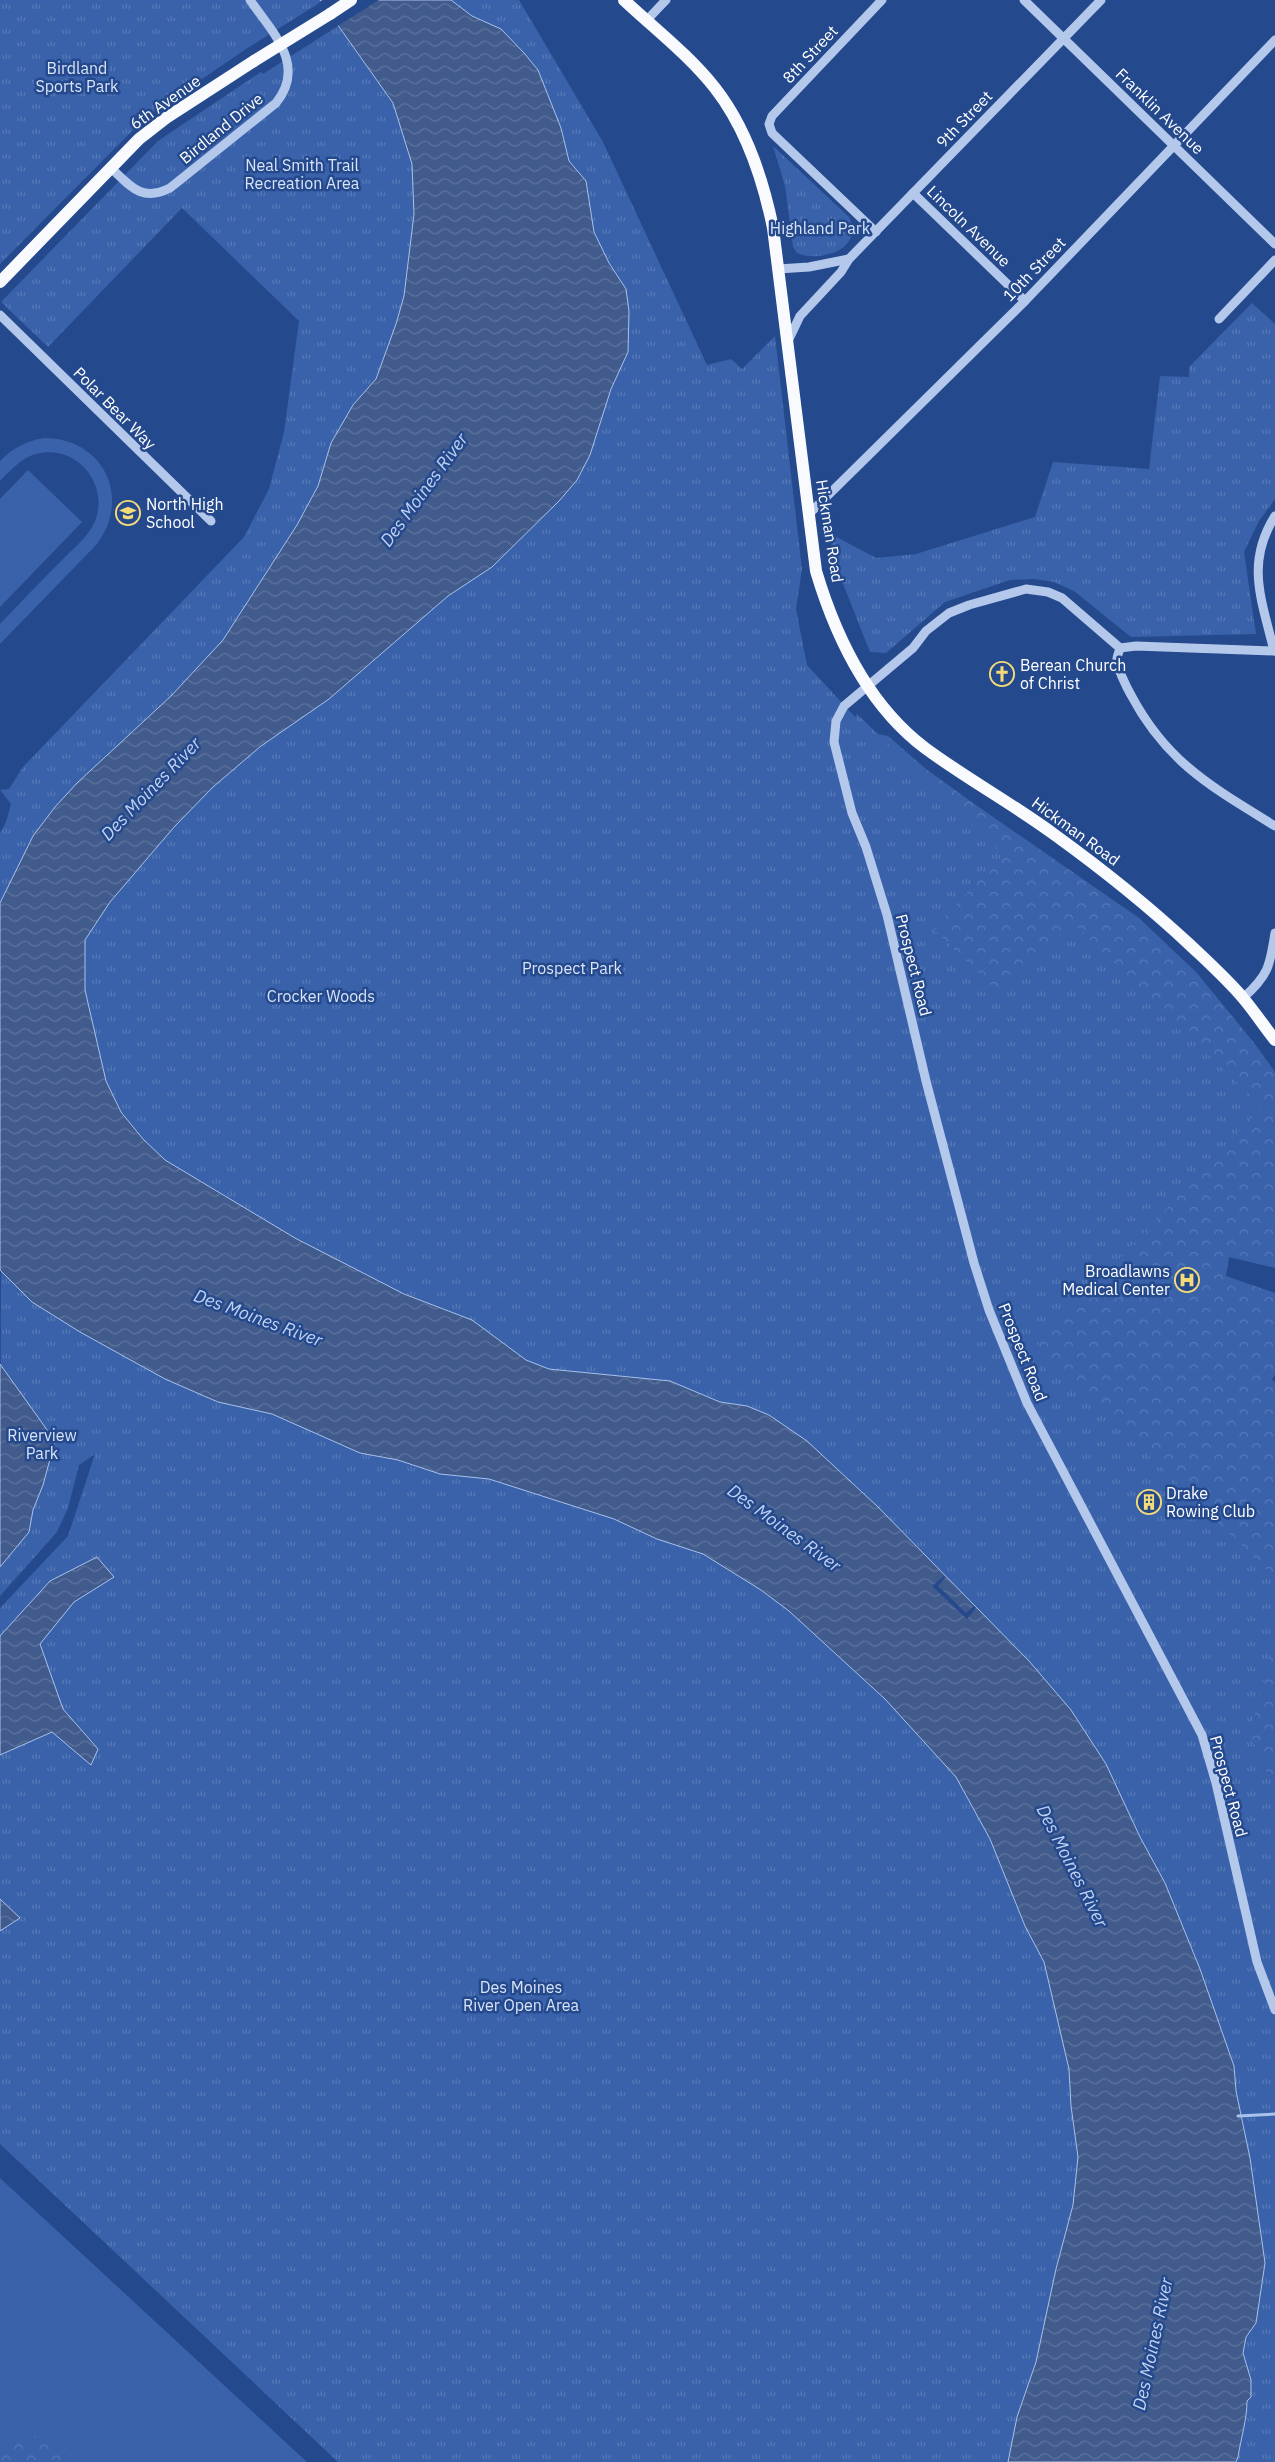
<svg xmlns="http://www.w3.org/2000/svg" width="1275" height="2462" font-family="'IBM Plex Sans',sans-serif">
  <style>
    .grass { fill: #3962aa }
    .forest { fill: url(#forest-crowns) }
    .park { fill: url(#park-tufts) }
    .water { fill: url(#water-waves); stroke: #a8c2ec }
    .pier { fill: #25498d }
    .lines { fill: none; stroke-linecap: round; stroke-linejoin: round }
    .stream { stroke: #a8c2ec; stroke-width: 3 }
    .minor { stroke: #b4c8eb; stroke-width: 9 }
    .major { stroke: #f8fafe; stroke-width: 12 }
    .major-bridge { stroke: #f8fafe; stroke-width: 12 }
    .labels { text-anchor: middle; stroke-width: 5; stroke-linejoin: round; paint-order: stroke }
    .street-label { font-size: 16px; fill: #fff; stroke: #25498d }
    .park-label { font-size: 16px; fill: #d8e4f8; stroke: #25498d }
    .poi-label { font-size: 16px; fill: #fff; stroke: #25498d; text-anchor: start }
    .water-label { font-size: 18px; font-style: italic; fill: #c0d2f2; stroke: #25498d }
  </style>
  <defs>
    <pattern id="forest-crowns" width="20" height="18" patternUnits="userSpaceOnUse" patternTransform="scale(1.25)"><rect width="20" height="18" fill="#3962aa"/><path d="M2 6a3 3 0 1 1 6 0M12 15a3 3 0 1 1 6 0" fill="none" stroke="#577ab7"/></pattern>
    <pattern id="park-tufts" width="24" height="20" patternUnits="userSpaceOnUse" patternTransform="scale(1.25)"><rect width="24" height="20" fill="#3962aa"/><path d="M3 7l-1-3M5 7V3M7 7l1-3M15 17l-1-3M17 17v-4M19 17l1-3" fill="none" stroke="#577ab7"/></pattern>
    <pattern id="water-waves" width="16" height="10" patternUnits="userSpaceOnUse" patternTransform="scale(1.25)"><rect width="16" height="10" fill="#425b8d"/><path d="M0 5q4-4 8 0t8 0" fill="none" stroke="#5e749e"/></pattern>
  </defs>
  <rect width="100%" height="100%" fill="#25498d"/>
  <g class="grass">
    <path d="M 44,438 C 103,438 132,497 97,544 L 0,644 L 0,624 C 21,602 42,580 64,558 C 75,547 89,536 95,521 C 110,483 75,443 36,454 C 21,458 11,470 0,481 L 0,461 C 13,448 26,441 44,438 Z"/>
    <path d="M 28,470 L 82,522 L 0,607 L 0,499 Z"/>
    <path d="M 0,2178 L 267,2425 L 307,2462 L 76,2462 L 73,2455 L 0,2447 Z"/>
  </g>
  <g class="forest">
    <path d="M 878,734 L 888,736 L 926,769 L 973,803 L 1139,918 L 1196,972 L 1255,1044 L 1275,1072 L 1275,1268 L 1229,1257 L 1226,1276 L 1275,1293 L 1275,1375 L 1272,1379 L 1275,1383 L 1275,1975 L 1018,1345 Z"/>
    <path d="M 48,2434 L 73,2455 L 76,2462 L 0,2462 L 0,2447 L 23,2438 Z"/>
  </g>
  <g class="park">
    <path d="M 0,0 L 320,0 L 321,2 L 246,49 L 145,118 L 0,264 Z"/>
    <path d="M 451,0 L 519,0 L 603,142 L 707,365 L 731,359 L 742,369 L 775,336 L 802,569 L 796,609 L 807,665 L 855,717 L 857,714 L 1003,855 L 933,929 L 1001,995 L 1071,921 L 1262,1107 L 1037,1346 L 1275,1578 L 1275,1635 L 1250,1733 L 1262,1765 L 1275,1784 L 1275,2462 L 1236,2462 L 1238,2457 L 1251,2380 L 1243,2353 L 1246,2337 L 1256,2323 L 1265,2263 L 1250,2158 L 1236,2091 L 1234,2066 L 1200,1969 L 1165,1883 L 1140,1837 L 1106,1764 L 1071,1710 L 987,1618 L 878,1507 L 823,1456 L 747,1406 L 720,1402 L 670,1381 L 549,1369 L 526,1360 L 472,1320 L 404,1294 L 332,1257 L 295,1238 L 165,1160 L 143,1139 L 121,1111 L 106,1081 L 85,990 L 85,940 L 110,902 L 175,826 L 213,787 L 261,746 L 329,699 L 448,596 L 492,567 L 559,501 L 577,480 L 611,389 L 628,352 L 626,289 L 609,263 L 594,232 L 586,181 L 569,161 L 561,128 L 501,30 L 472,16 Z"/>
    <path d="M 338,26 L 393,103 L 412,164 L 414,214 L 404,296 L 396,324 L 376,379 L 353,405 L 331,443 L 318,486 L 297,525 L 223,640 L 171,696 L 77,783 L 55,807 L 33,836 L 0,903 L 0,833 L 6,822 L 11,804 L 0,790 L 9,789 L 23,767 L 244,537 L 269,489 L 284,432 L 299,321 L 182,208 L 48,347 L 1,302 L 158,141 L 261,72 L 263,74 Z"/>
    <path d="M 773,146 L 849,217 C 865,249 820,263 797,253 L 793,247 L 785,186 Z"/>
    <path d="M 1252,303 L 1275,324 L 1275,499 L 1259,521 L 1244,552 L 1256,634 L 1131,637 L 1074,591 L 1054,582 L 1034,579 L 1010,580 L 945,602 L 886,653 L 870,652 L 838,571 L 829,533 L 876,558 L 916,554 L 1035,517 L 1053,462 L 1149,469 L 1160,376 L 1189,377 L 1189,367 Z"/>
    <path d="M 1,1271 L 32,1302 L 80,1332 L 165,1379 L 218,1402 L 272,1414 L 360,1453 L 398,1460 L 440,1474 L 489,1479 L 614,1519 L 657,1539 L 703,1554 L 761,1590 L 789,1611 L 885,1699 L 956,1777 L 990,1839 L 1025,1926 L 1044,1962 L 1069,2069 L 1071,2106 L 1078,2157 L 1073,2205 L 1056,2269 L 1036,2362 L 1017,2417 L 1008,2462 L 338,2462 L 0,2144 L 0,1608 L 68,1536 L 95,1454 L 79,1465 L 68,1508 L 57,1532 L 0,1596 Z"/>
  </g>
  <g class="water">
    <path d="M 320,0 L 451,0 L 472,16 L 501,29 L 524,53 L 538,70 L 561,128 L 569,161 L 586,181 L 594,232 L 609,263 L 626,289 L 629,311 L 628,352 L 611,389 L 590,455 L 577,480 L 559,501 L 492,567 L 448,596 L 329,699 L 261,746 L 213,787 L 175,826 L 110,902 L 85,940 L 85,990 L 106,1081 L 121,1112 L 143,1139 L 165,1160 L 295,1238 L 332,1257 L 404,1294 L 472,1320 L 526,1360 L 549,1369 L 670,1381 L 720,1402 L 747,1406 L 769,1415 L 807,1441 L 878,1507 L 1029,1661 L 1071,1710 L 1106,1764 L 1140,1837 L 1165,1883 L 1200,1969 L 1234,2066 L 1236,2091 L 1250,2158 L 1265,2263 L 1256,2323 L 1246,2337 L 1243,2353 L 1251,2380 L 1251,2397 L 1247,2401 C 1247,2419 1241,2438 1238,2457 L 1236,2462 L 1008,2462 L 1017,2417 L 1036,2362 L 1056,2269 L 1073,2205 L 1078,2157 L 1071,2106 L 1069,2069 L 1044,1962 L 1025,1926 L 990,1839 L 956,1777 L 885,1699 L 789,1611 L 761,1590 L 703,1554 L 657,1539 L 614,1519 L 489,1479 L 440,1474 L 398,1460 L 360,1453 L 272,1414 L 218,1402 L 165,1379 L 80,1332 L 32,1302 L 0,1270 L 0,903 L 33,836 L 55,807 L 77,783 L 171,696 L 223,640 L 297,525 L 318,486 L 331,443 L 353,405 L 376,379 L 396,324 L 404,296 L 414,214 L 412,164 L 393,103 Z"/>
    <path d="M 0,1364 L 55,1441 L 43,1485 L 33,1510 L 29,1532 L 0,1567 Z"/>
    <path d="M 97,1557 L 114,1577 L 74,1602 L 40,1644 L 63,1709 L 98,1749 L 91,1765 L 52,1732 L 0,1755 L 0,1636 L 50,1581 Z"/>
    <path d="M 0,1899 L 20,1918 L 0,1931 Z"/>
  </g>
  <g class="pier">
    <path d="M 323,0 L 379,0 L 336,27 L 318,3 Z"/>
    <path d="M 944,1576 L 945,1578 L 938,1586 L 966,1613 L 974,1606 L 976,1608 L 967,1619 L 932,1586 Z"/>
  </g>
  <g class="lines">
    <path class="stream" d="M 1238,2116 L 1275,2114"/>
    <g class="minor">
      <path d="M 1024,0 L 1275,244"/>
      <path d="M 646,21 L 666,0"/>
      <path d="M 111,168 C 131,187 142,202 170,188 L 276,103 C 307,65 272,32 250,0"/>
      <path d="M 913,193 L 1025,301"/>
      <path d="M 876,232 L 772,133 L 769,124 L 772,116 L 882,0"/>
      <path d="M 778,269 L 809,267 L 849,259"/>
      <path d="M 0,315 L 211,521"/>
      <path d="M 1219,319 L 1275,260"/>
      <path d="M 788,341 L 800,316 L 841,272 L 849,259 L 1101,0"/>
      <path d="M 809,514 L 1025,301 L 1275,40"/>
      <path d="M 1120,648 C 1119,652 1117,656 1117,659 C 1116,666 1127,688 1131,695 C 1167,763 1212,787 1275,826"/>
      <path d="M 1274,651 C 1262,600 1245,564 1275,516"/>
      <path d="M 1275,651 L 1136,646 L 1120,648 L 1062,598 L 1048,592 L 1026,589 L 969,605 L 949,613 L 926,631 L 913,648 L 844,706 L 836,721 L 834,742 L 852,813 L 866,847 L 887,915 L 926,1081 L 974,1263 L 989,1310 L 1027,1403 L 1202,1735 L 1216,1783 L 1257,1962 L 1275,2010"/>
      <path d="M 1243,998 C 1269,975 1270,965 1275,933"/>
    </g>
    <g class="major">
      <path d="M 624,0 C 655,29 689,55 715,88 C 747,129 763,179 773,228 L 816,571 C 836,638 868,705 925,748 C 967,779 1013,804 1055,835 C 1102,869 1146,904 1189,944 C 1208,962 1227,979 1243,998 C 1254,1011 1264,1026 1275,1040"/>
      <path d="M 330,14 L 351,0"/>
      <path d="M 0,282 L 139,139 L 166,118 L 254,61"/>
    </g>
    <path class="major-bridge" d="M 254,61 L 330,14"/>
  </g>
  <defs>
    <symbol id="school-ring" viewBox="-11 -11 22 22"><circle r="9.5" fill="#25498d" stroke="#f5db78" stroke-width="1.5"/><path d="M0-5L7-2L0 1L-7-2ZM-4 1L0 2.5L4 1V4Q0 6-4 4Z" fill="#f5db78"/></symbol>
    <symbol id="church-ring" viewBox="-11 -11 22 22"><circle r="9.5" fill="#25498d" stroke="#f5db78" stroke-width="1.5"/><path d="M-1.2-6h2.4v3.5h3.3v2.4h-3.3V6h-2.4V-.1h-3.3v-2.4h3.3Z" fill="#f5db78"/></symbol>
    <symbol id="hospital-ring" viewBox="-11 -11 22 22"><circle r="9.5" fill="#25498d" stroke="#f5db78" stroke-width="1.5"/><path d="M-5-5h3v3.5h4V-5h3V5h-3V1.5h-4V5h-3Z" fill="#f5db78"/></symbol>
    <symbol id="building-ring" viewBox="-11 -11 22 22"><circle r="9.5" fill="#25498d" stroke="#f5db78" stroke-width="1.5"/><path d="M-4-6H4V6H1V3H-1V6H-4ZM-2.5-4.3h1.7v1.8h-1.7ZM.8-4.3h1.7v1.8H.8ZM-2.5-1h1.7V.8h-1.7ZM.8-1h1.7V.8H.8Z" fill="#f5db78"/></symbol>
  </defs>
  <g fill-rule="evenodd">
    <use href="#school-ring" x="114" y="499" width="28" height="28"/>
    <use href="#church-ring" x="988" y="660" width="28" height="28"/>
    <use href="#hospital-ring" x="1173" y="1266" width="28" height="28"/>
    <use href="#building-ring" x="1135" y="1488" width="28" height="28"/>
  </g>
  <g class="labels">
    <g class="street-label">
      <text transform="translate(810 54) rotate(-47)" y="6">8th Street</text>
      <text transform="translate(165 102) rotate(-35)" y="6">6th Avenue</text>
      <text transform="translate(1160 111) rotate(44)" y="6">Franklin Avenue</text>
      <text transform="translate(964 119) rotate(-46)" y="6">9th Street</text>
      <text transform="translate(221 128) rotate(-39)" y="6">Birdland Drive</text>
      <text transform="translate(969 226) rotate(44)" y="6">Lincoln Avenue</text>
      <text transform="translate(1034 269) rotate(-46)" y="6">10th Street</text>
      <text transform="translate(115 408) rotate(45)" y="6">Polar Bear Way</text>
      <text transform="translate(830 531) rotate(81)" y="6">Hickman Road</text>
      <text transform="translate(1076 831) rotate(36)" y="6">Hickman Road</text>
      <text transform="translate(914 965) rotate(76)" y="6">Prospect Road</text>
      <text transform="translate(1023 1352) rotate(68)" y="6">Prospect Road</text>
      <text transform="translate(1229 1786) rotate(75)" y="6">Prospect Road</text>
    </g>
    <g class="park-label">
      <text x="77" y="74">Birdland<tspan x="77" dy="18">Sports Park</tspan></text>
      <text x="302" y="171">Neal Smith Trail<tspan x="302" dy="18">Recreation Area</tspan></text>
      <text x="820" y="234">Highland Park</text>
      <text x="572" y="974">Prospect Park</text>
      <text x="321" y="1002">Crocker Woods</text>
      <text x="42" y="1441">Riverview<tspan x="42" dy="18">Park</tspan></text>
      <text x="521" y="1993">Des Moines<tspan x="521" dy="18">River Open Area</tspan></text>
    </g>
    <g class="poi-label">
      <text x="146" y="510">North High<tspan x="146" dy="18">School</tspan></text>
      <text x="1020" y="671">Berean Church<tspan x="1020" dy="18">of Christ</tspan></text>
      <text x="1170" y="1277" text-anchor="end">Broadlawns<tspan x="1170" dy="18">Medical Center</tspan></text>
      <text x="1166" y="1499">Drake<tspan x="1166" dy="18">Rowing Club</tspan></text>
    </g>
    <g class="water-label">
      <text transform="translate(424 490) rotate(-54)" y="6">Des Moines River</text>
      <text transform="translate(151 789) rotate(-46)" y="6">Des Moines River</text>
      <text transform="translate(258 1318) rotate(20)" y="6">Des Moines River</text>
      <text transform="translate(784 1528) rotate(36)" y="6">Des Moines River</text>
      <text transform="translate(1072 1866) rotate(63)" y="6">Des Moines River</text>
      <text transform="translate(1153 2344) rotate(-78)" y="6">Des Moines River</text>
    </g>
  </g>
</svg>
